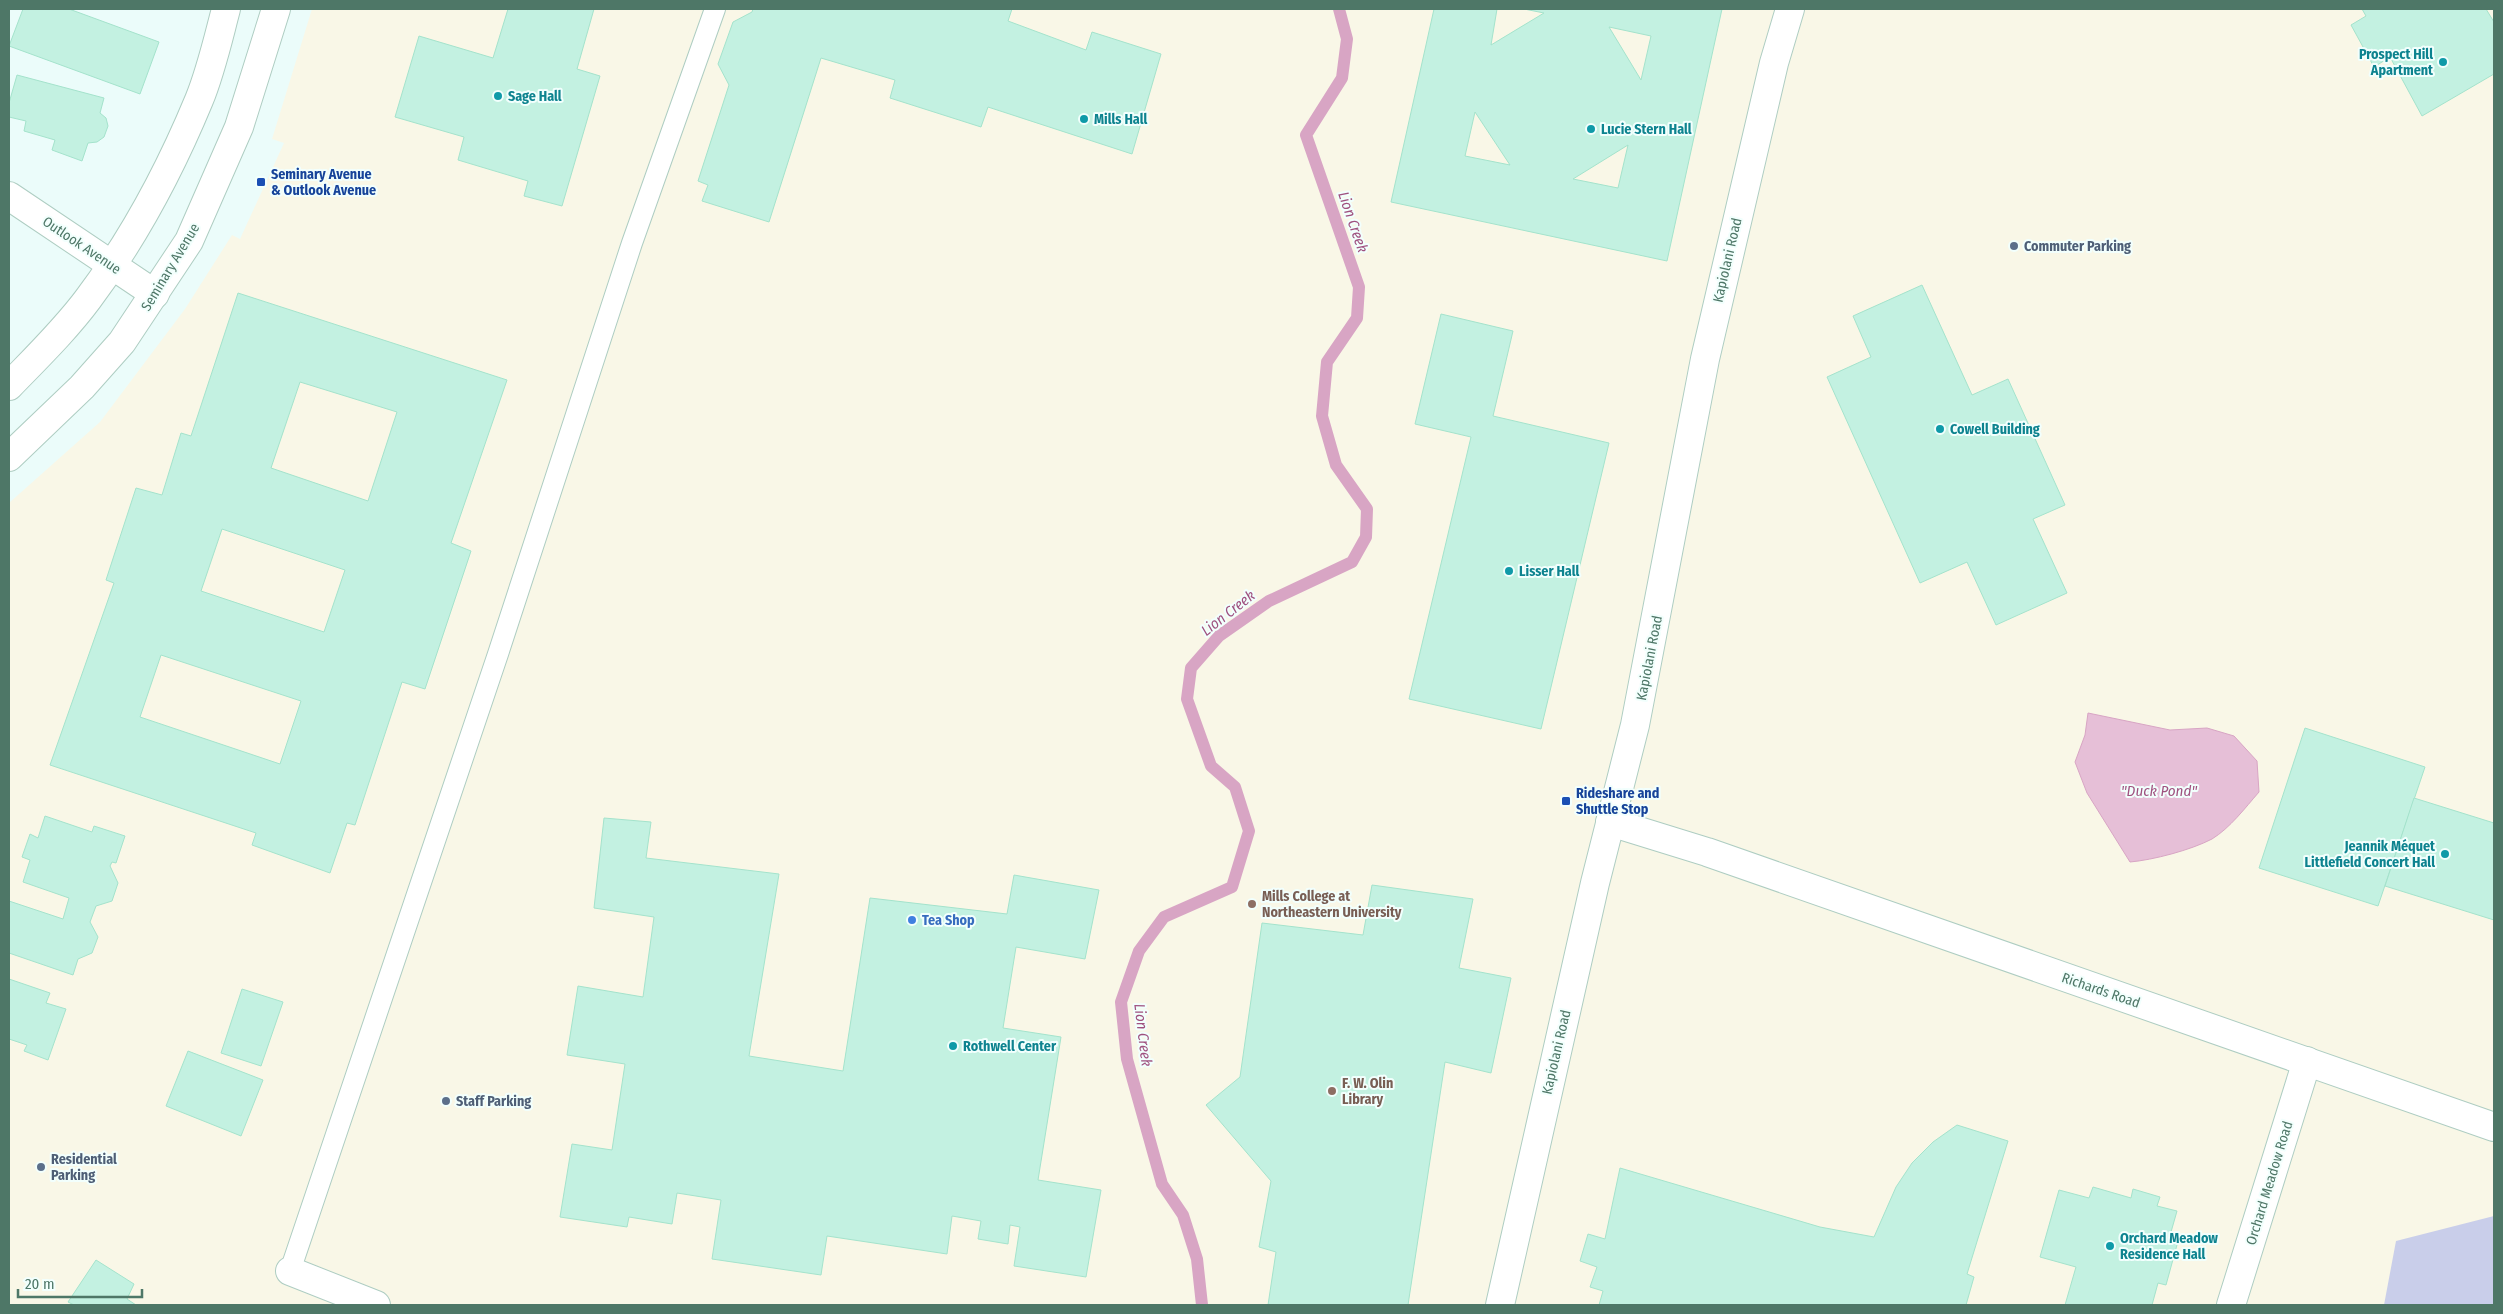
<svg xmlns="http://www.w3.org/2000/svg" width="2503" height="1314" font-family="'Fira Sans Condensed',sans-serif">
  <style>
    .education { fill: #f9f7e7 }
    .green { fill: #c9ceea }
    .water { fill: #e6bfd7; stroke: #d8a5c4 }
    .lines { fill: none; stroke-linecap: round; stroke-linejoin: round }
    .stream { stroke: #d8a5c4; stroke-width: 12 }
    .building { fill: #c3f1e1; stroke: #a4e3cc; fill-rule: evenodd }
    .service-casing { stroke: #aecdc2; stroke-width: 22 }
    .minor-casing { stroke: #aecdc2; stroke-width: 30 }
    .tertiary-casing { stroke: #aecdc2; stroke-width: 30 }
    .service { stroke: #fff; stroke-width: 20 }
    .minor { stroke: #fff; stroke-width: 28 }
    .tertiary { stroke: #fff; stroke-width: 28 }
    .culture-dot { fill: #0f9aa8; stroke: #f2fffd; stroke-width: 2 }
    .transit-dot { fill: #1a4fb4; stroke: #f2fffd; stroke-width: 2 }
    .service-dot { fill: #5c6f8a; stroke: #f2fffd; stroke-width: 2 }
    .education-dot { fill: #8d6e63; stroke: #f2fffd; stroke-width: 2 }
    .shop-dot { fill: #3f7fe0; stroke: #f2fffd; stroke-width: 2 }
    .labels { text-anchor: middle; stroke-width: 4; stroke-linejoin: round; paint-order: stroke }
    .culture-label { font-size: 14px; font-weight: bold; fill: #0d838f; stroke: #f2fffd; text-anchor: start }
    .transit-label { font-size: 14px; font-weight: bold; fill: #164399; stroke: #f2fffd; text-anchor: start }
    .street-label { font-size: 14px; fill: #4e7767; stroke: #f2fffd }
    .service-label { font-size: 14px; font-weight: bold; fill: #4e5e75; stroke: #f2fffd; text-anchor: start }
    .education-label { font-size: 14px; font-weight: bold; fill: #785e54; stroke: #f2fffd; text-anchor: start }
    .shop-label { font-size: 14px; font-weight: bold; fill: #366cbe; stroke: #f2fffd; text-anchor: start }
    .water-label { font-size: 15px; font-style: italic; fill: #9f517f; stroke: #f2fffd }
  </style>
  <rect width="100%" height="100%" fill="#ebfcfa"/>
  <path class="education" d="M 312,9 L 2494,9 L 2494,1305 L 9,1305 L 9,503 L 100,422 L 185,309 L 232,235 L 240,239 L 284,143 L 272,139 Z"/>
  <path class="green" d="M 2494,1216 L 2494,1305 L 2384,1305 L 2396,1241 Z"/>
  <path class="water" d="M 2088,713 L 2170,730 L 2207,728 L 2234,736 L 2257,761 L 2259,792 C 2245,808 2230,828 2212,839 C 2191,850 2153,860 2130,862 L 2087,793 L 2075,762 L 2085,735 Z"/>
  <g class="lines">
    <path class="stream" d="M 1202,1305 L 1197,1259 L 1183,1215 L 1162,1184 L 1127,1059 L 1121,1002 L 1139,951 L 1164,917 L 1232,887 L 1249,831 L 1235,787 L 1211,766 L 1187,699 L 1191,668 L 1219,636 L 1269,601 L 1352,562 L 1366,537 L 1367,509 L 1336,465 L 1322,416 L 1327,362 L 1357,318 L 1359,287 L 1306,135 L 1342,78 L 1347,39 L 1339,9"/>
  </g>
  <g class="building">
    <path d="M 23,9 L 69,9 L 159,42 L 140,94 L 9,46 Z"/>
    <path d="M 508,9 L 594,9 L 577,69 L 600,76 L 562,206 L 524,196 L 528,181 L 458,160 L 464,137 L 395,117 L 419,36 L 493,58 Z"/>
    <path d="M 753,9 L 1012,9 L 1008,21 L 1086,50 L 1092,32 L 1161,54 L 1132,154 L 988,107 L 981,127 L 890,98 L 895,80 L 821,58 L 769,222 L 702,201 L 708,185 L 698,181 L 729,85 L 718,64 L 733,22 L 752,12 Z"/>
    <path d="M 1434,9 L 1497,9 L 1491,45 L 1544,13 L 1524,9 L 1722,9 L 1667,261 L 1391,202 ZM 1609,27 L 1651,36 L 1641,80 ZM 1475,112 L 1510,165 L 1465,156 ZM 1628,145 L 1618,188 L 1573,179 Z"/>
    <path d="M 2362,9 L 2486,9 L 2494,22 L 2494,74 L 2422,116 L 2390,57 L 2374,67 L 2351,25 L 2366,16 Z"/>
    <path d="M 17,75 L 104,98 L 100,113 L 106,118 L 108,126 L 104,137 L 97,142 L 88,143 L 82,161 L 52,150 L 55,140 L 24,131 L 26,121 L 9,117 L 9,103 Z"/>
    <path d="M 1922,285 L 1972,395 L 2008,379 L 2065,505 L 2033,519 L 2067,593 L 1996,625 L 1967,562 L 1920,583 L 1827,377 L 1871,357 L 1853,316 Z"/>
    <path d="M 238,293 L 507,380 L 451,543 L 471,551 L 425,689 L 402,682 L 355,825 L 347,823 L 330,873 L 252,845 L 256,833 L 50,765 L 114,583 L 106,580 L 136,488 L 162,495 L 181,433 L 191,436 ZM 300,382 L 397,412 L 368,501 L 271,468 ZM 222,529 L 345,570 L 324,632 L 201,591 ZM 161,655 L 301,701 L 280,764 L 140,717 Z"/>
    <path d="M 1441,314 L 1513,331 L 1493,416 L 1609,443 L 1541,729 L 1409,699 L 1471,437 L 1415,424 Z"/>
    <path d="M 2305,728 L 2425,767 L 2378,906 L 2259,868 Z"/>
    <path d="M 2414,798 L 2494,823 L 2494,920 L 2385,886 Z"/>
    <path d="M 45,816 L 92,832 L 94,826 L 125,836 L 116,863 L 112,862 L 110,866 L 118,883 L 112,901 L 96,906 L 90,922 L 98,937 L 92,953 L 78,959 L 73,975 L 9,953 L 9,901 L 63,919 L 69,898 L 23,882 L 30,860 L 22,857 L 30,834 L 38,838 Z"/>
    <path d="M 604,818 L 651,822 L 646,858 L 779,874 L 749,1056 L 843,1071 L 870,898 L 1007,914 L 1014,875 L 1099,890 L 1085,959 L 1016,947 L 1003,1028 L 1061,1037 L 1038,1180 L 1101,1190 L 1086,1277 L 1014,1266 L 1020,1227 L 1010,1225 L 1008,1244 L 978,1239 L 981,1221 L 952,1216 L 947,1254 L 827,1236 L 821,1275 L 712,1259 L 721,1200 L 677,1193 L 672,1224 L 629,1217 L 627,1227 L 560,1217 L 572,1144 L 612,1150 L 625,1064 L 567,1055 L 578,986 L 643,997 L 654,917 L 594,908 Z"/>
    <path d="M 1372,885 L 1473,899 L 1459,968 L 1511,978 L 1491,1073 L 1445,1062 L 1408,1305 L 1268,1305 L 1276,1252 L 1259,1247 L 1271,1181 L 1206,1105 L 1240,1077 L 1262,923 L 1363,935 Z"/>
    <path d="M 9,979 L 50,993 L 46,1003 L 66,1009 L 48,1060 L 24,1051 L 27,1045 L 9,1039 Z"/>
    <path d="M 242,989 L 283,1002 L 261,1066 L 221,1053 Z"/>
    <path d="M 188,1051 L 263,1080 L 241,1136 L 166,1106 Z"/>
    <path d="M 1957,1125 L 2008,1141 L 1967,1274 L 1974,1277 L 1966,1305 L 1599,1305 L 1603,1291 L 1590,1287 L 1597,1267 L 1580,1261 L 1588,1234 L 1605,1239 L 1620,1168 L 1820,1227 L 1874,1237 L 1896,1187 L 1912,1163 L 1933,1142 Z"/>
    <path d="M 2093,1187 L 2131,1198 L 2133,1189 L 2160,1197 L 2157,1206 L 2177,1211 L 2171,1232 L 2180,1234 L 2166,1285 L 2158,1283 L 2152,1305 L 2065,1305 L 2076,1267 L 2040,1257 L 2059,1190 L 2089,1198 Z"/>
    <path d="M 96,1260 L 134,1284 L 127,1299 L 136,1305 L 74,1305 L 68,1302 Z"/>
  </g>
  <g class="lines">
    <defs>
      <path id="service" d="M 290,1271 L 498,654 L 632,243 L 715,9"/>
      <g id="minor">
        <path d="M 9,196 L 155,294"/>
        <path d="M 1610,822 L 1707,852 L 2494,1127"/>
        <path d="M 290,1271 L 376,1305"/>
        <path d="M 1500,1305 L 1595,883 L 1635,725 L 1705,359 L 1774,63 L 1790,9"/>
        <path d="M 2231,1305 L 2307,1061"/>
      </g>
      <g id="tertiary">
        <path d="M 9,386 C 36,358 65,330 88,299 C 134,238 170,170 199,100 C 211,71 218,39 226,9"/>
        <path d="M 9,457 L 82,387 L 122,342 L 189,241 L 239,127 L 276,9"/>
      </g>
    </defs>
    <use href="#service" class="service-casing"/>
    <use href="#minor" class="minor-casing"/>
    <use href="#tertiary" class="tertiary-casing"/>
    <use href="#service" class="service"/>
    <use href="#minor" class="minor"/>
    <use href="#tertiary" class="tertiary"/>
  </g>
  <g class="culture-dot">
    <circle cx="2443" cy="62" r="5"/>
    <circle cx="498" cy="96" r="5"/>
    <circle cx="1084" cy="119" r="5"/>
    <circle cx="1591" cy="129" r="5"/>
    <circle cx="1940" cy="429" r="5"/>
    <circle cx="1509" cy="571" r="5"/>
    <circle cx="2445" cy="854" r="5"/>
    <circle cx="953" cy="1046" r="5"/>
    <circle cx="2110" cy="1246" r="5"/>
  </g>
  <g class="transit-dot">
    <rect x="256" y="177" width="10" height="10" rx="2.5"/>
    <rect x="1561" y="796" width="10" height="10" rx="2.5"/>
  </g>
  <g class="service-dot">
    <circle cx="2014" cy="246" r="5"/>
    <circle cx="446" cy="1101" r="5"/>
    <circle cx="41" cy="1167" r="5"/>
  </g>
  <g class="education-dot">
    <circle cx="1252" cy="904" r="5"/>
    <circle cx="1332" cy="1091" r="5"/>
  </g>
  <circle class="shop-dot" cx="912" cy="920" r="5"/>
  <g class="labels">
    <g class="culture-label">
      <text x="2433" y="59" text-anchor="end">Prospect Hill<tspan x="2433" dy="16">Apartment</tspan></text>
      <text x="508" y="101">Sage Hall</text>
      <text x="1094" y="124">Mills Hall</text>
      <text x="1601" y="134">Lucie Stern Hall</text>
      <text x="1950" y="434">Cowell Building</text>
      <text x="1519" y="576">Lisser Hall</text>
      <text x="2435" y="851" text-anchor="end">Jeannik Méquet<tspan x="2435" dy="16">Littlefield Concert Hall</tspan></text>
      <text x="963" y="1051">Rothwell Center</text>
      <text x="2120" y="1243">Orchard Meadow<tspan x="2120" dy="16">Residence Hall</tspan></text>
    </g>
    <g class="transit-label">
      <text x="271" y="179">Seminary Avenue<tspan x="271" dy="16">&amp; Outlook Avenue</tspan></text>
      <text x="1576" y="798">Rideshare and<tspan x="1576" dy="16">Shuttle Stop</tspan></text>
    </g>
    <g class="street-label">
      <text transform="translate(82 245) rotate(34)" y="5">Outlook Avenue</text>
      <text transform="translate(1727 260) rotate(-77)" y="5">Kapiolani Road</text>
      <text transform="translate(170 267) rotate(-59)" y="5">Seminary Avenue</text>
      <text transform="translate(1649 658) rotate(-79)" y="5">Kapiolani Road</text>
      <text transform="translate(2101 990) rotate(19)" y="5">Richards Road</text>
      <text transform="translate(1556 1052) rotate(-77)" y="5">Kapiolani Road</text>
      <text transform="translate(2269 1183) rotate(-73)" y="5">Orchard Meadow Road</text>
    </g>
    <g class="service-label">
      <text x="2024" y="251">Commuter Parking</text>
      <text x="456" y="1106">Staff Parking</text>
      <text x="51" y="1164">Residential<tspan x="51" dy="16">Parking</tspan></text>
    </g>
    <g class="education-label">
      <text x="1262" y="901">Mills College at<tspan x="1262" dy="16">Northeastern University</tspan></text>
      <text x="1342" y="1088">F. W. Olin<tspan x="1342" dy="16">Library</tspan></text>
    </g>
    <g class="shop-label">
      <text x="922" y="925">Tea Shop</text>
    </g>
    <g class="water-label">
      <text transform="translate(1353 222) rotate(71)" y="5">Lion Creek</text>
      <text transform="translate(1228 613) rotate(-38)" y="5">Lion Creek</text>
      <text x="2159" y="796">"Duck Pond"</text>
      <text transform="translate(1143 1035) rotate(83)" y="5">Lion Creek</text>
    </g>
  </g>
  <rect width="2503" height="1314" fill="none" stroke="#4e7767" stroke-width="20"/>
  <path d="M18 1289v8h124v-8" fill="none" stroke="#4e7767" stroke-width="2.5"/>
  <text x="25" y="1289" font-size="15" fill="#4e7767" stroke="#f2fffd" stroke-width="4" paint-order="stroke">20 m</text>
</svg>
